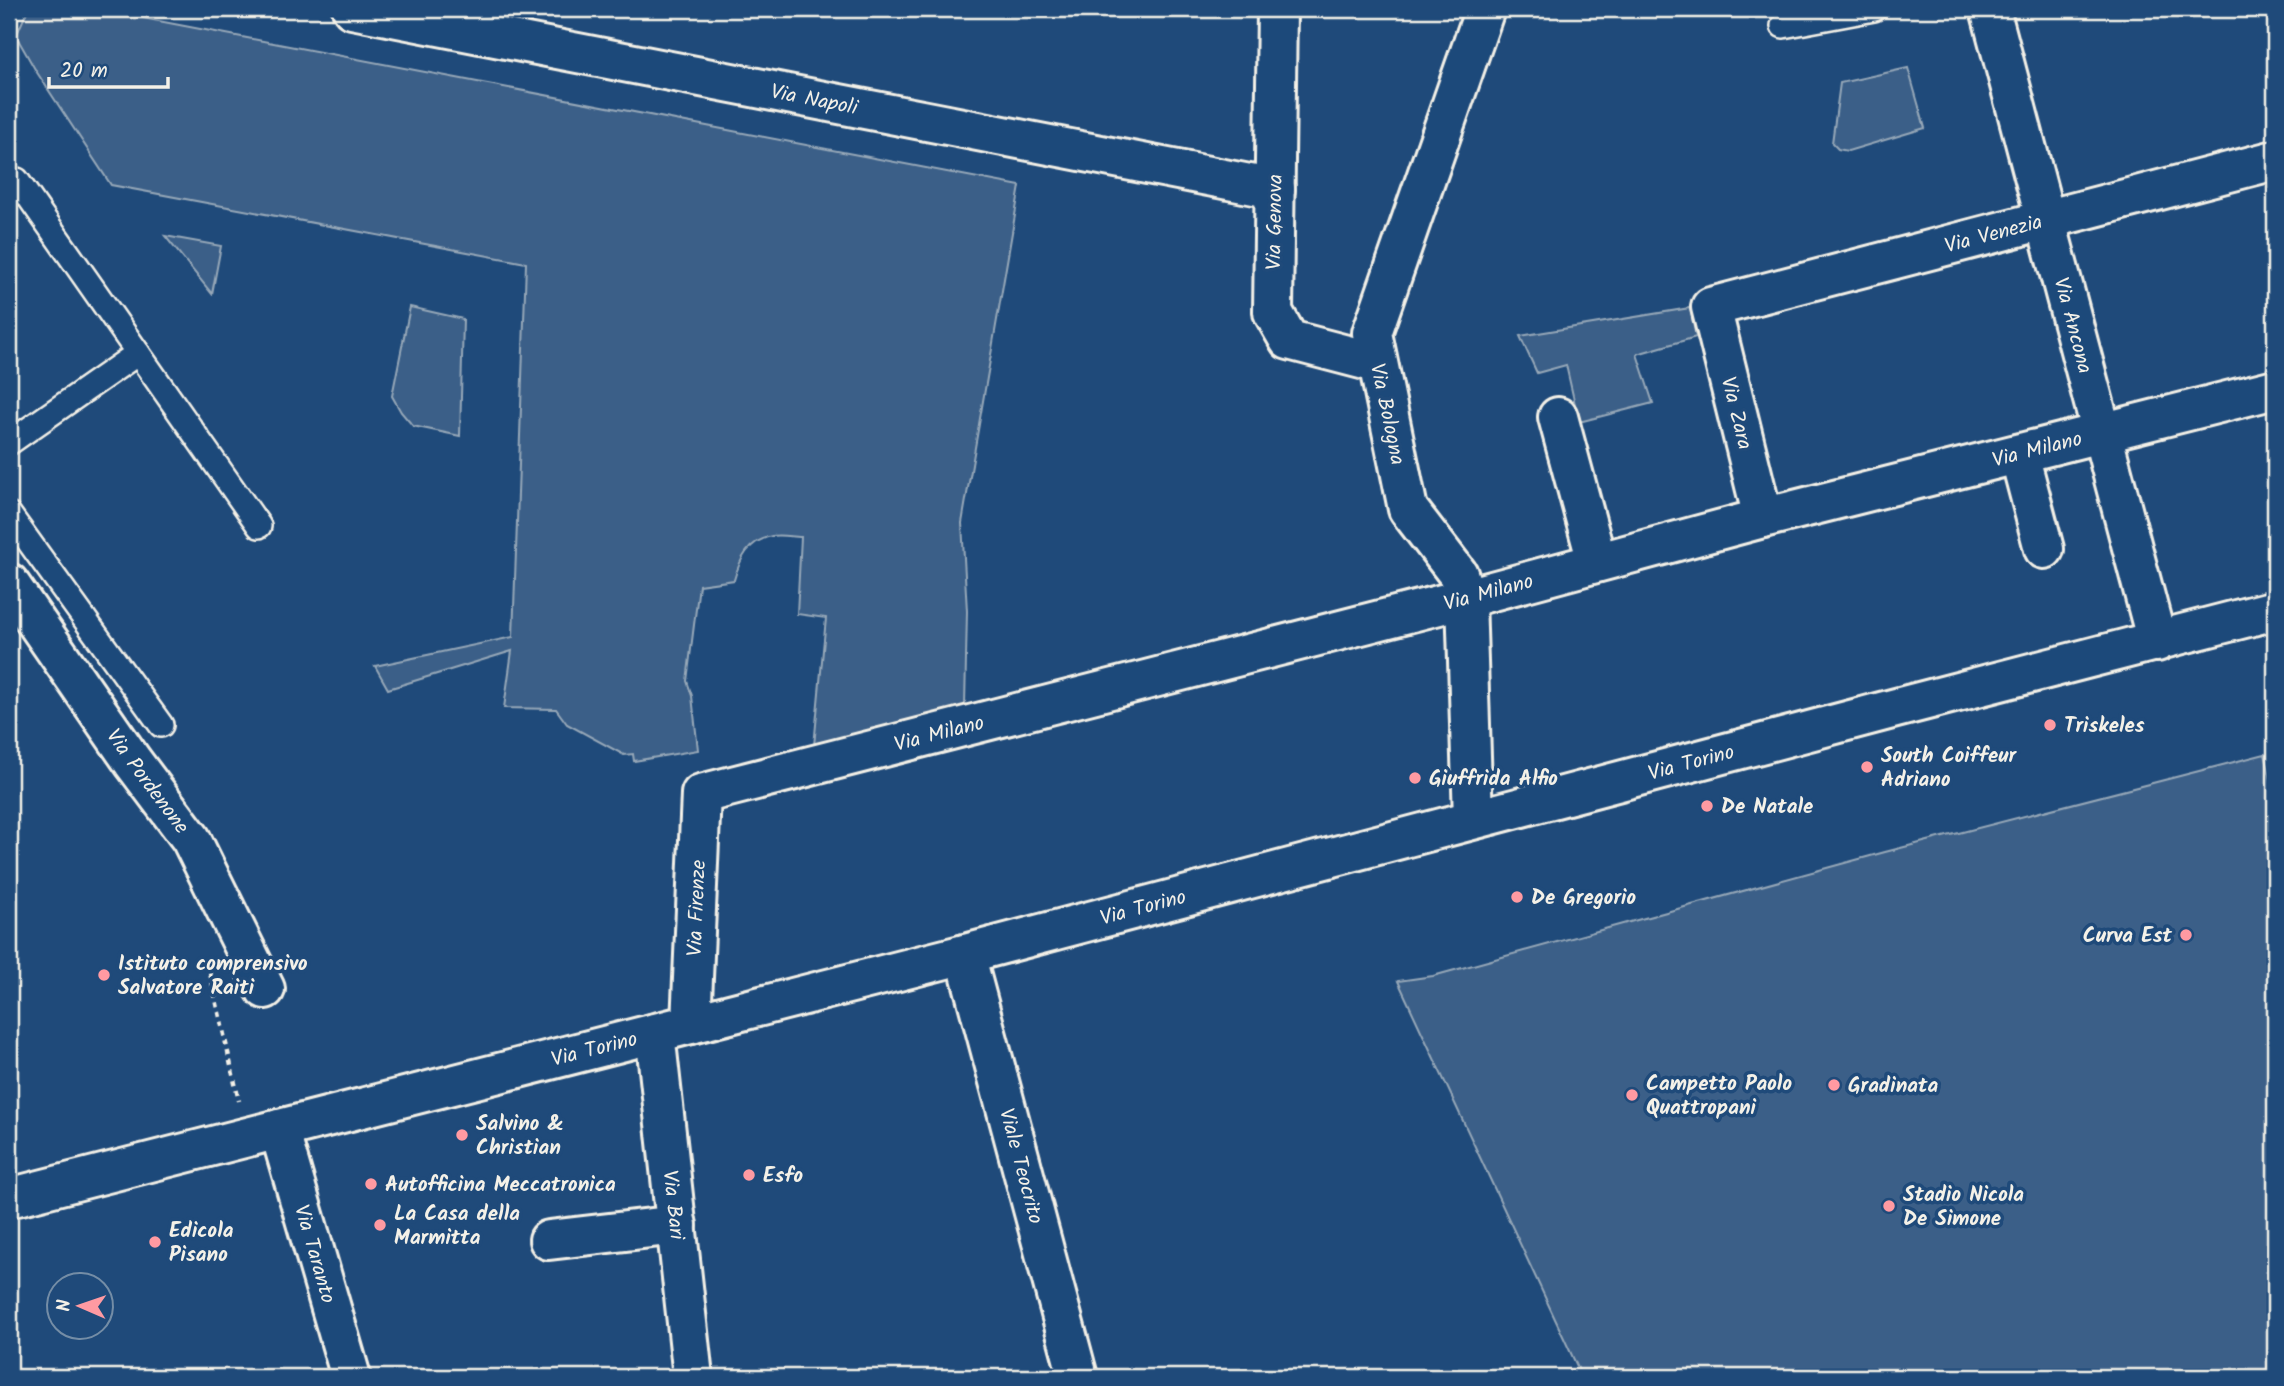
<svg xmlns="http://www.w3.org/2000/svg" width="2284" height="1386" font-family="Kalam,sans-serif">
  <style>
    .green { fill: #3a5f88; stroke: #97a8b8; stroke-width: 2 }
    .lines { fill: none; stroke-linecap: round; stroke-linejoin: round }
    .lane-casing { stroke: #f4f1e8; stroke-width: 28 }
    .street-casing { stroke: #f4f1e8; stroke-width: 44 }
    .secondary-casing { stroke: #f4f1e8; stroke-width: 44 }
    .path { stroke: #f4f1e8; stroke-width: 4.5; stroke-dasharray: 5 5; stroke-linecap: butt }
    .lane { stroke: #1f4a7a; stroke-width: 23 }
    .street { stroke: #1f4a7a; stroke-width: 38 }
    .secondary { stroke: #1f4a7a; stroke-width: 38 }
    .poi-dot { fill: #ff9aa2; stroke: #1f4a7a; stroke-width: 2.5 }
    .labels { text-anchor: middle; stroke-width: 7; stroke-linejoin: round; paint-order: stroke }
    .street-label { font-size: 21px; fill: #f4f1e8; stroke: #1f4a7a }
    .poi-label { font-size: 21px; font-weight: bold; fill: #f4f1e8; stroke: #1f4a7a; text-anchor: start }
  </style>
  <rect width="100%" height="100%" fill="#1f4a7a"/>
  <filter id="ink" filterUnits="userSpaceOnUse"><feTurbulence type="fractalNoise" baseFrequency=".0143" numOctaves="2"/><feDisplacementMap in="SourceGraphic" scale="14" xChannelSelector="R" yChannelSelector="G"/><feConvolveMatrix kernelMatrix="1 2 1 2 8 2 1 2 1" color-interpolation-filters="sRGB"/></filter>
  <g filter="url(#ink)">
    <g class="green">
      <path d="M 28,9 L 96,9 L 1020,186 L 962,523 L 967,611 L 965,706 L 814,746 L 826,618 L 797,614 L 801,537 C 792,537 781,534 772,536 C 748,541 740,559 734,580 L 699,585 L 687,681 L 692,696 L 698,750 L 634,761 L 633,754 L 624,755 L 567,724 L 556,709 L 504,708 L 512,651 L 388,689 L 375,666 L 513,637 L 526,263 L 111,185 L 36,71 L 16,36 Z"/>
      <path d="M 1908,68 L 1925,128 L 1848,151 L 1838,149 L 1832,143 L 1840,83 Z"/>
      <path d="M 165,236 L 221,246 L 212,294 Z"/>
      <path d="M 410,307 L 463,319 L 460,436 L 413,426 L 401,412 L 392,396 Z"/>
      <path d="M 1690,308 L 1696,337 L 1637,354 L 1653,403 L 1579,422 L 1566,365 L 1537,373 L 1520,336 Z"/>
      <path d="M 2265,754 L 2275,797 L 2275,1377 L 1582,1377 L 1398,981 L 1433,976 L 1885,852 Z"/>
    </g>
    <g class="lines">
      <defs>
        <g id="lane">
          <path d="M 1783,26 L 1874,9"/>
          <path d="M 17,180 L 259,526"/>
          <path d="M 9,443 L 138,353"/>
          <path d="M 9,514 L 161,725"/>
        </g>
        <g id="street">
          <path id="s1" d="M 352,9 L 1275,189"/>
          <path d="M 1277,9 L 1273,312 L 1289,340 L 1377,363"/>
          <path id="s2" d="M 1990,9 L 2157,642"/>
          <path d="M 1558,417 L 1597,562"/>
          <path d="M 2019,454 L 2044,549"/>
          <path id="s3" d="M 1763,518 L 1711,307 L 2275,160"/>
          <path id="s4" d="M 9,583 L 133,762 L 191,839 L 265,989"/>
          <path d="M 1473,819 L 1466,598 L 1458,574 L 1408,509 L 1372,333 L 1485,9"/>
          <path id="s5" d="M 965,954 L 1896,708 L 2275,610"/>
          <path id="s6" d="M 691,1024 L 701,794 L 1466,598 L 1763,518 L 2275,389"/>
          <path id="s7" d="M 655,1033 L 693,1377"/>
          <path id="s8" d="M 279,1129 L 351,1377"/>
          <path d="M 549,1240 L 677,1225"/>
        </g>
        <g id="secondary">
          <path id="s9" d="M 9,1198 L 965,954 L 1078,1377"/>
        </g>
      </defs>
      <use href="#lane" class="lane-casing"/>
      <use href="#street" class="street-casing"/>
      <use href="#secondary" class="secondary-casing"/>
      <path class="path" d="M 210,973 L 239,1101"/>
      <use href="#lane" class="lane"/>
      <use href="#street" class="street"/>
      <use href="#secondary" class="secondary"/>
    </g>
  </g>
  <g class="poi-dot">
    <circle cx="2050" cy="725" r="7"/>
    <circle cx="1867" cy="767" r="7"/>
    <circle cx="1415" cy="778" r="7"/>
    <circle cx="1707" cy="806" r="7"/>
    <circle cx="1517" cy="897" r="7"/>
    <circle cx="2186" cy="935" r="7"/>
    <circle cx="104" cy="975" r="7"/>
    <circle cx="1834" cy="1085" r="7"/>
    <circle cx="1632" cy="1095" r="7"/>
    <circle cx="462" cy="1135" r="7"/>
    <circle cx="749" cy="1175" r="7"/>
    <circle cx="371" cy="1184" r="7"/>
    <circle cx="1889" cy="1206" r="7"/>
    <circle cx="380" cy="1225" r="7"/>
    <circle cx="155" cy="1242" r="7"/>
  </g>
  <g class="labels">
    <g class="street-label">
      <text dy="7" stroke="none"><textPath href="#s1" startOffset="471">Via Napoli</textPath></text>
      <text transform="translate(1274 222) rotate(-89)" y="7">Via Genova</text>
      <text dy="7" stroke="none"><textPath href="#s3" startOffset="509">Via Venezia</textPath></text>
      <text dy="7" stroke="none"><textPath href="#s2" startOffset="327">Via Ancona</textPath></text>
      <text transform="translate(1737 413) rotate(76)" y="7">Via Zara</text>
      <text transform="translate(1388 414) rotate(78)" y="7">Via Bologna</text>
      <text dy="7" stroke="none"><textPath href="#s6" startOffset="1610">Via Milano</textPath></text>
      <text dy="7" stroke="none"><textPath href="#s6" startOffset="1043">Via Milano</textPath></text>
      <text dy="7" stroke="none"><textPath href="#s6" startOffset="476">Via Milano</textPath></text>
      <text dy="7" stroke="none"><textPath href="#s5" startOffset="751">Via Torino</textPath></text>
      <text dy="7" stroke="none"><textPath href="#s4" startOffset="242">Via Pordenone</textPath></text>
      <text dy="7" stroke="none"><textPath href="#s5" startOffset="184">Via Torino</textPath></text>
      <text dy="7" stroke="none"><textPath href="#s6" startOffset="116">Via Firenze</textPath></text>
      <text dy="7" stroke="none"><textPath href="#s9" startOffset="604">Via Torino</textPath></text>
      <text dy="7" stroke="none"><textPath href="#s9" startOffset="1206">Viale Teocrito</textPath></text>
      <text dy="7" stroke="none"><textPath href="#s7" startOffset="173">Via Bari</textPath></text>
      <text dy="7" stroke="none"><textPath href="#s8" startOffset="130">Via Taranto</textPath></text>
    </g>
    <g class="poi-label">
      <text x="2064" y="732">Triskeles</text>
      <text x="1881" y="762">South Coiffeur<tspan x="1881" dy="24">Adriano</tspan></text>
      <text x="1429" y="785">Giuffrida Alfio</text>
      <text x="1721" y="813">De Natale</text>
      <text x="1531" y="904">De Gregorio</text>
      <text x="2172" y="942" text-anchor="end">Curva Est</text>
      <text x="118" y="970">Istituto comprensivo<tspan x="118" dy="24">Salvatore Raiti</tspan></text>
      <text x="1646" y="1090">Campetto Paolo<tspan x="1646" dy="24">Quattropani</tspan></text>
      <text x="1848" y="1092">Gradinata</text>
      <text x="476" y="1130">Salvino &amp;<tspan x="476" dy="24">Christian</tspan></text>
      <text x="763" y="1182">Esfo</text>
      <text x="385" y="1191">Autofficina Meccatronica</text>
      <text x="1903" y="1201">Stadio Nicola<tspan x="1903" dy="24">De Simone</tspan></text>
      <text x="394" y="1220">La Casa della<tspan x="394" dy="24">Marmitta</tspan></text>
      <text x="169" y="1237">Edicola<tspan x="169" dy="24">Pisano</tspan></text>
    </g>
  </g>
  <rect width="2284" height="1386" fill="none" stroke="#1f4a7a" stroke-width="35"/>
  <rect x="18" y="18" width="2249" height="1351" fill="none" stroke="#f4f1e8" stroke-width="2.5" filter="url(#ink)"/>
  <g transform="translate(80 1306) rotate(272)"><circle r="33" fill="#1f4a7a" stroke="#748da6" stroke-width="2"/>
  <path d="M0-5L12 26L0 18L-12 26Z" fill="#ff9aa2"/>
  <text y="-10" font-size="19" font-weight="bold" text-anchor="middle" fill="#f4f1e8">N</text>
  </g>
  <path d="M49 77v10h119v-10" fill="none" stroke="#f4f1e8" stroke-width="3.5"/>
  <text x="60" y="77" font-size="21" fill="#f4f1e8" stroke="#1f4a7a" stroke-width="5" paint-order="stroke">20 m</text>
</svg>
